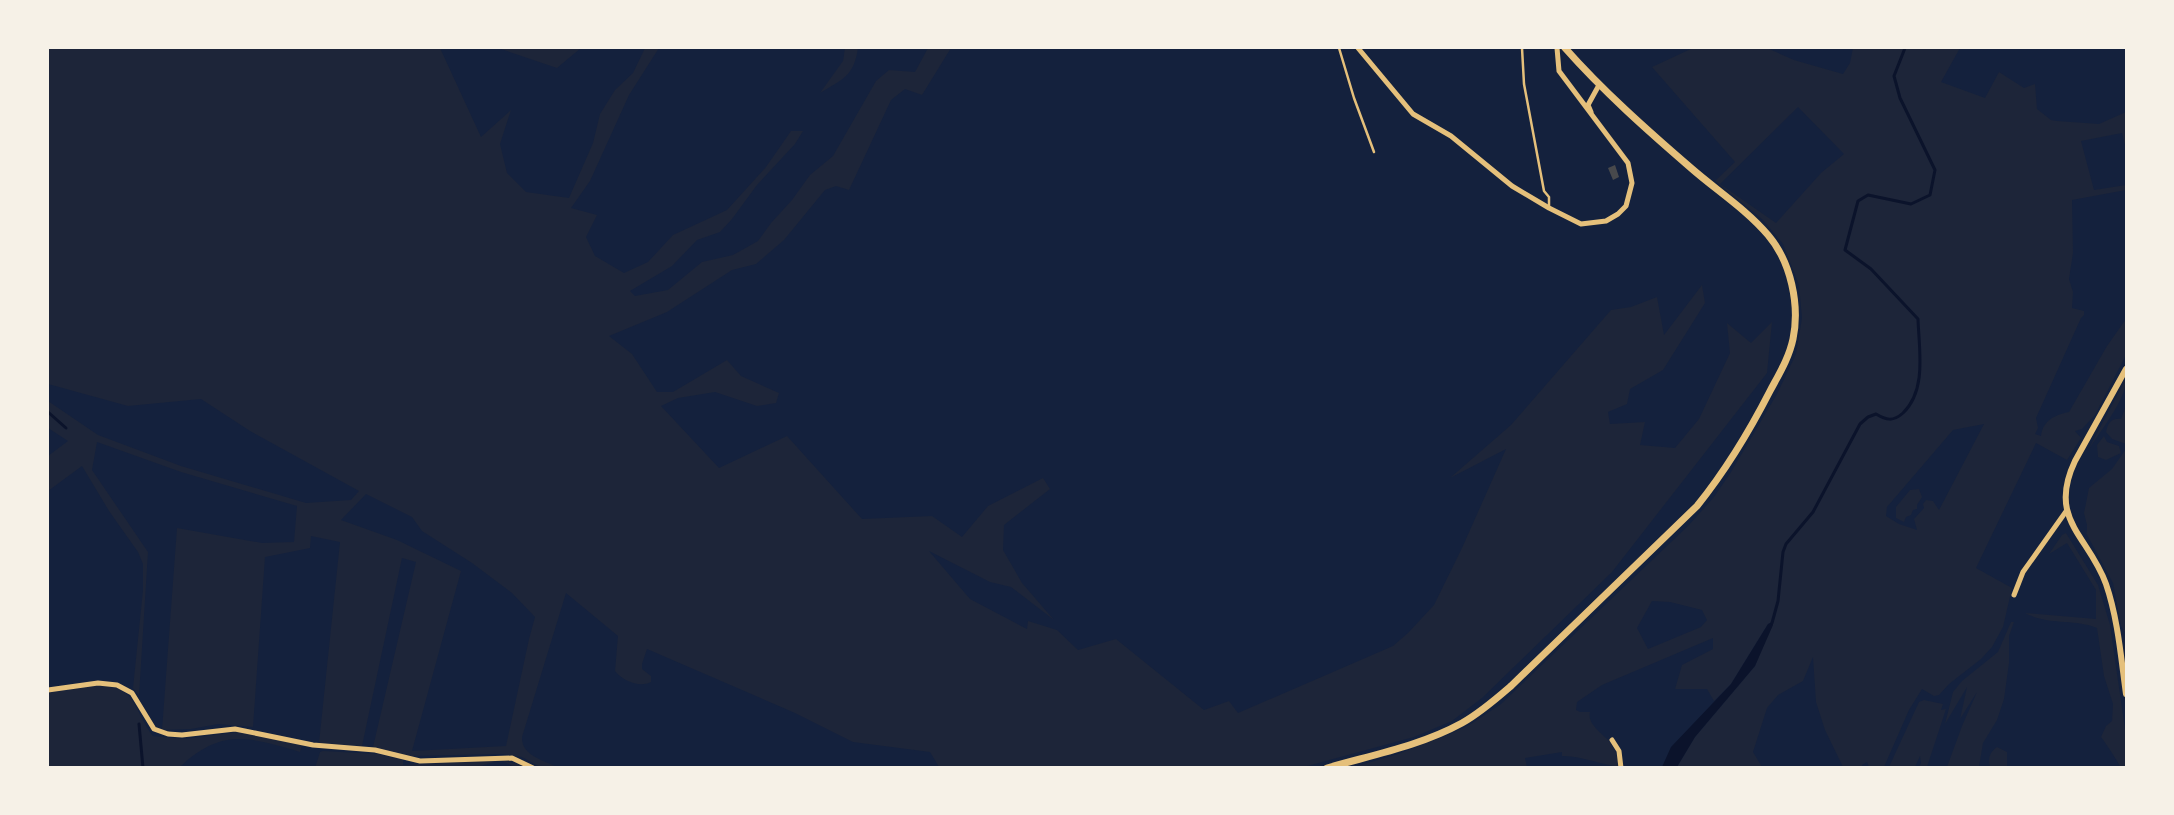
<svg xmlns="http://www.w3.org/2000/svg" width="2174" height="815" font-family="'DM Sans',sans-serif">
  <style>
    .green { fill: #1d2539; fill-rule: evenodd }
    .water { fill: #0b132b }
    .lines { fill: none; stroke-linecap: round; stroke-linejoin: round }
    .stream { stroke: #0b132b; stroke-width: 3 }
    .building { fill: #48494c }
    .service { stroke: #e5c07b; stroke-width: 2.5 }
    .minor { stroke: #e5c07b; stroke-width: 5 }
    .tertiary { stroke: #e5c07b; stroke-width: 6 }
    .secondary { stroke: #e5c07b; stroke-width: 7 }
  </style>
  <rect width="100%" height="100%" fill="#14213d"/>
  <g class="green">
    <path d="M 48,48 L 440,48 L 481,137 L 511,110 L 500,144 L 507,173 L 526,192 L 569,198 L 593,143 L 600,114 L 615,90 L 633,73 L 645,48 L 659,48 L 629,95 L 590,181 L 571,208 L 597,215 L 586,237 L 595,256 L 624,273 L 648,262 L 673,235 L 727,210 L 766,167 L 791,131 L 803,131 L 795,144 L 757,185 L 732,219 L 720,232 L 697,240 L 672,266 L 630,291 L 635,296 L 668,290 L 702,262 L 733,255 L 758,241 L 771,223 L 792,200 L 810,175 L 833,156 L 876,81 L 889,70 L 915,72 L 928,48 L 951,48 L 922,95 L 905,89 L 891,100 L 849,190 L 836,186 L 825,190 L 784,240 L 756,264 L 732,270 L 667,312 L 609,336 L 632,354 L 657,392 L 673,392 L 727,360 L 741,376 L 779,393 L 776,403 L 757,406 L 715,392 L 678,398 L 661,406 L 719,468 L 787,436 L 862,519 L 932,516 L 962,537 L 988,506 L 1043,478 L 1050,489 L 1004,525 L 1003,550 L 1022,583 L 1054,620 L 1011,587 L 990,582 L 929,551 L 970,599 L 1027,629 L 1028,621 L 1057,630 L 1078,650 L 1116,639 L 1204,710 L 1229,701 L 1238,713 L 1393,646 L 1408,633 L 1434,605 L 1462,548 L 1506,449 L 1450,478 L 1511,425 L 1611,310 L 1631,307 L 1657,297 L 1664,335 L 1702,285 L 1705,303 L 1663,370 L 1630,389 L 1627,404 L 1608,412 L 1610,424 L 1645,422 L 1640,445 L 1675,448 L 1699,419 L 1730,353 L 1727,323 L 1751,343 L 1772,322 L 1767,373 L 1612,572 L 1482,698 L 1452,721 L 1414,737 L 1300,768 L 980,768 L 974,766 L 974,767 L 939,767 L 930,752 L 853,742 L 795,713 L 647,649 L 642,664 L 642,669 L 651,676 L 651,682 C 640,688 623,681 615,671 L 618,636 L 566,593 L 522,737 C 521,755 543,760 557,767 L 540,767 L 522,757 L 502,754 L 411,756 L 373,747 L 416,562 L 402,558 L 362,746 L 319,743 L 340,542 L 311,536 L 310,548 L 265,557 L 253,727 L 218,724 L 191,729 L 162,730 L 177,528 L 262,543 L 294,542 L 297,506 L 181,472 L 97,442 L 92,470 L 148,552 L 139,696 L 133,688 L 143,590 L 143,564 L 138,552 L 109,511 L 82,466 L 48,491 L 48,456 L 68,441 L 48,428 L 48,401 L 98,435 L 181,466 L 306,503 L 351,500 L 359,491 L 250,431 L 201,399 L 128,406 L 48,384 ZM 366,494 L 412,517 L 422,531 L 472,563 L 512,593 L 535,617 L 529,639 L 506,746 L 412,751 L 461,571 L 397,540 L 341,520 Z"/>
    <path d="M 498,48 L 581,48 L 557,68 Z"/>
    <path d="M 845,48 L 858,48 C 854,76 843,79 820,93 L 843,61 Z"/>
    <path d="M 1693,48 L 1767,48 L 1794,60 L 1843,74 L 1850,63 L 1853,48 L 1960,48 L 1941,82 L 1985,98 L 1999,72 L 2024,88 L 2035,84 L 2037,109 L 2051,120 L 2057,121 L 2099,124 L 2126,112 L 2126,149 L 2122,133 L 2081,141 L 2094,190 L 2126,185 L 2126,190 L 2072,200 L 2073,253 L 2069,279 L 2073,292 L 2072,308 L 2084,311 L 2084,315 L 2081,318 L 2036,418 L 2038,428 L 2035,434 L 2041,436 C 2043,420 2055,415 2069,412 L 2107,346 L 2126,319 L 2126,355 L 2095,415 L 2082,429 L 2075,431 L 2081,438 L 2067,460 L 2036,443 L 1976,568 L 2012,588 L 2003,627 L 1992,647 L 1981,659 L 1949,684 L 1939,695 L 1934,696 L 1922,689 L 1909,710 L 1884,767 L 1869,767 L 1867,762 L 1862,765 L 1862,767 L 1843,767 L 1825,730 L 1816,702 L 1813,657 L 1803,681 L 1778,695 L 1767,708 L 1753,752 L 1762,767 L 1677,767 L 1695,737 L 1755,666 L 1772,622 L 1768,624 L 1731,684 L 1714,701 L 1707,689 L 1675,689 L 1682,665 L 1713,649 L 1713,638 L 1602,685 L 1577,702 L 1576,710 L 1580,712 L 1590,712 C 1587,724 1602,733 1609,741 C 1615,749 1618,757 1619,767 C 1600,764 1581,756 1562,756 L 1562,752 L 1525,758 L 1527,767 L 1351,768 L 1398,754 L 1450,734 L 1471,724 L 1501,704 L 1689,525 L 1714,497 L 1731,472 L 1777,394 L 1796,354 L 1802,318 L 1799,285 L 1783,244 L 1763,220 L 1715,181 L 1735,162 L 1652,67 ZM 1798,107 L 1844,154 L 1821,173 L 1776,223 L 1720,184 ZM 1984,424 L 1939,510 L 1933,501 L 1926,500 L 1923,504 L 1924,508 L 1914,519 L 1917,530 L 1899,524 L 1886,516 L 1887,507 L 1953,430 ZM 1652,601 L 1670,602 L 1702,610 L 1707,620 L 1701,627 L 1648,649 L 1637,628 Z"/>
    <path d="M 2126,379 C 2127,399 2098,434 2087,452 Z"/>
    <path d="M 2126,406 L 2126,444 L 2112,439 L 2106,432 C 2108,423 2111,418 2121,419 Z"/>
    <path d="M 2104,436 L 2107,442 L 2119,446 L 2121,453 L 2106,460 L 2098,457 L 2097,445 Z"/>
    <path d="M 2126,449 L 2126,634 L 2121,626 L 2113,583 L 2085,531 L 2087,533 L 2087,525 L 2084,513 L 2089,488 L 2112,469 Z"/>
    <path d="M 1919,489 L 1922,497 L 1917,505 L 1917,509 L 1913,510 L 1911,515 L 1906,517 L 1904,522 L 1896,518 L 1896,507 L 1910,490 Z"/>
    <path d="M 2066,533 L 2098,585 L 2110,625 L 2126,736 L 2126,767 L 2120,767 C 2120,764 2104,741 2101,737 L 2106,726 L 2112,721 L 2113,704 L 2104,676 L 2097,628 C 2074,618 2050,626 2025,613 L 2096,619 L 2096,590 L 2067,543 L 2049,554 L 2062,535 Z"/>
    <path d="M 2011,622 L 2014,622 L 2009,636 L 2009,663 L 2004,699 L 1997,720 L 1983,743 L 1979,767 L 1947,767 L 1962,726 L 1977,692 L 1960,719 L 1967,687 L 1945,724 L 1953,692 L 1962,681 L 1998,652 Z"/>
    <path d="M 94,686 C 138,685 132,708 153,736 L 184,739 L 238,732 L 302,745 L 300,752 C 251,738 223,727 181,766 L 183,767 L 48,767 L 48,693 Z"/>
    <path d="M 1924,700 L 1943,704 L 1941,710 L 1946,709 L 1927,767 L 1919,767 L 1921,763 L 1920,756 L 1915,767 L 1889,767 L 1919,702 Z"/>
    <path d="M 1997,747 L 2007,752 L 2007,766 L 2012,767 L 1990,767 C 1988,758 1989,753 1997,747 Z"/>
    <path d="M 323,751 L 378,754 L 403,760 L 403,765 L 501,760 L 526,767 L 514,767 L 501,760 L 474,768 L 315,768 L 320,752 Z"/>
  </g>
  <path class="water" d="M 1772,622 L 1773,625 L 1755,666 L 1695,737 L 1677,767 L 1662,767 L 1671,747 L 1731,684 L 1768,624 Z"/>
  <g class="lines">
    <g class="stream">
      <path d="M 48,412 L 66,428"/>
      <path d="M 1772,623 L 1778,601 L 1783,552 L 1786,544 L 1813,512 L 1860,424 L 1868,417 L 1876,414 C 1886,420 1893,422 1903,413 C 1927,390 1919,350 1918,319 L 1871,269 L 1845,250 L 1858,201 L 1868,195 L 1911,204 L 1930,195 L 1935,170 L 1900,98 L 1894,76 L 1905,48"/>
      <path d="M 139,724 L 143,768"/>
    </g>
  </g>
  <path class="building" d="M 1615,165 L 1619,177 L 1613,180 L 1608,168 Z"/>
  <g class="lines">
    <g class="service">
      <path d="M 1339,48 L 1354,98 L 1374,152"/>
      <path d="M 1522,48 L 1524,84 L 1544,191 L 1549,197 L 1549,207"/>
    </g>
    <g class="minor">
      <path d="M 1358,48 L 1413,114 L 1451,136 L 1512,186 L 1549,208 L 1581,224 L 1606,221 L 1618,214 L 1626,206 L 1632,183 L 1628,163 L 1559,71 L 1557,48"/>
      <path d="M 1591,112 L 1588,105 L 1599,85"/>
      <path d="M 2014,595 L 2023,572 L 2067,510"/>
      <path d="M 48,690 L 98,683 L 117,685 L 132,693 L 154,729 L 168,734 L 182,735 L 235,729 L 313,745 L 375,750 L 420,761 L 512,758 L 533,768"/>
      <path d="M 1612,740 L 1619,751 L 1621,768"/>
    </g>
    <path class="tertiary" d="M 2126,369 L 2075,461 C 2047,520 2089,536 2106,584 C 2118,619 2121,658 2126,694"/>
    <path class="secondary" d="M 1327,768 C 1372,755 1420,746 1462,723 C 1480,713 1496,699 1511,686 L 1697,506 C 1726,470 1749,432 1770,391 C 1779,374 1789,358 1793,339 C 1800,305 1791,262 1768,235 C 1746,209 1716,190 1691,168 C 1647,130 1603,91 1565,48"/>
  </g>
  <rect width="2174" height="815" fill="none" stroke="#f6f1e7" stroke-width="98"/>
</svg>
